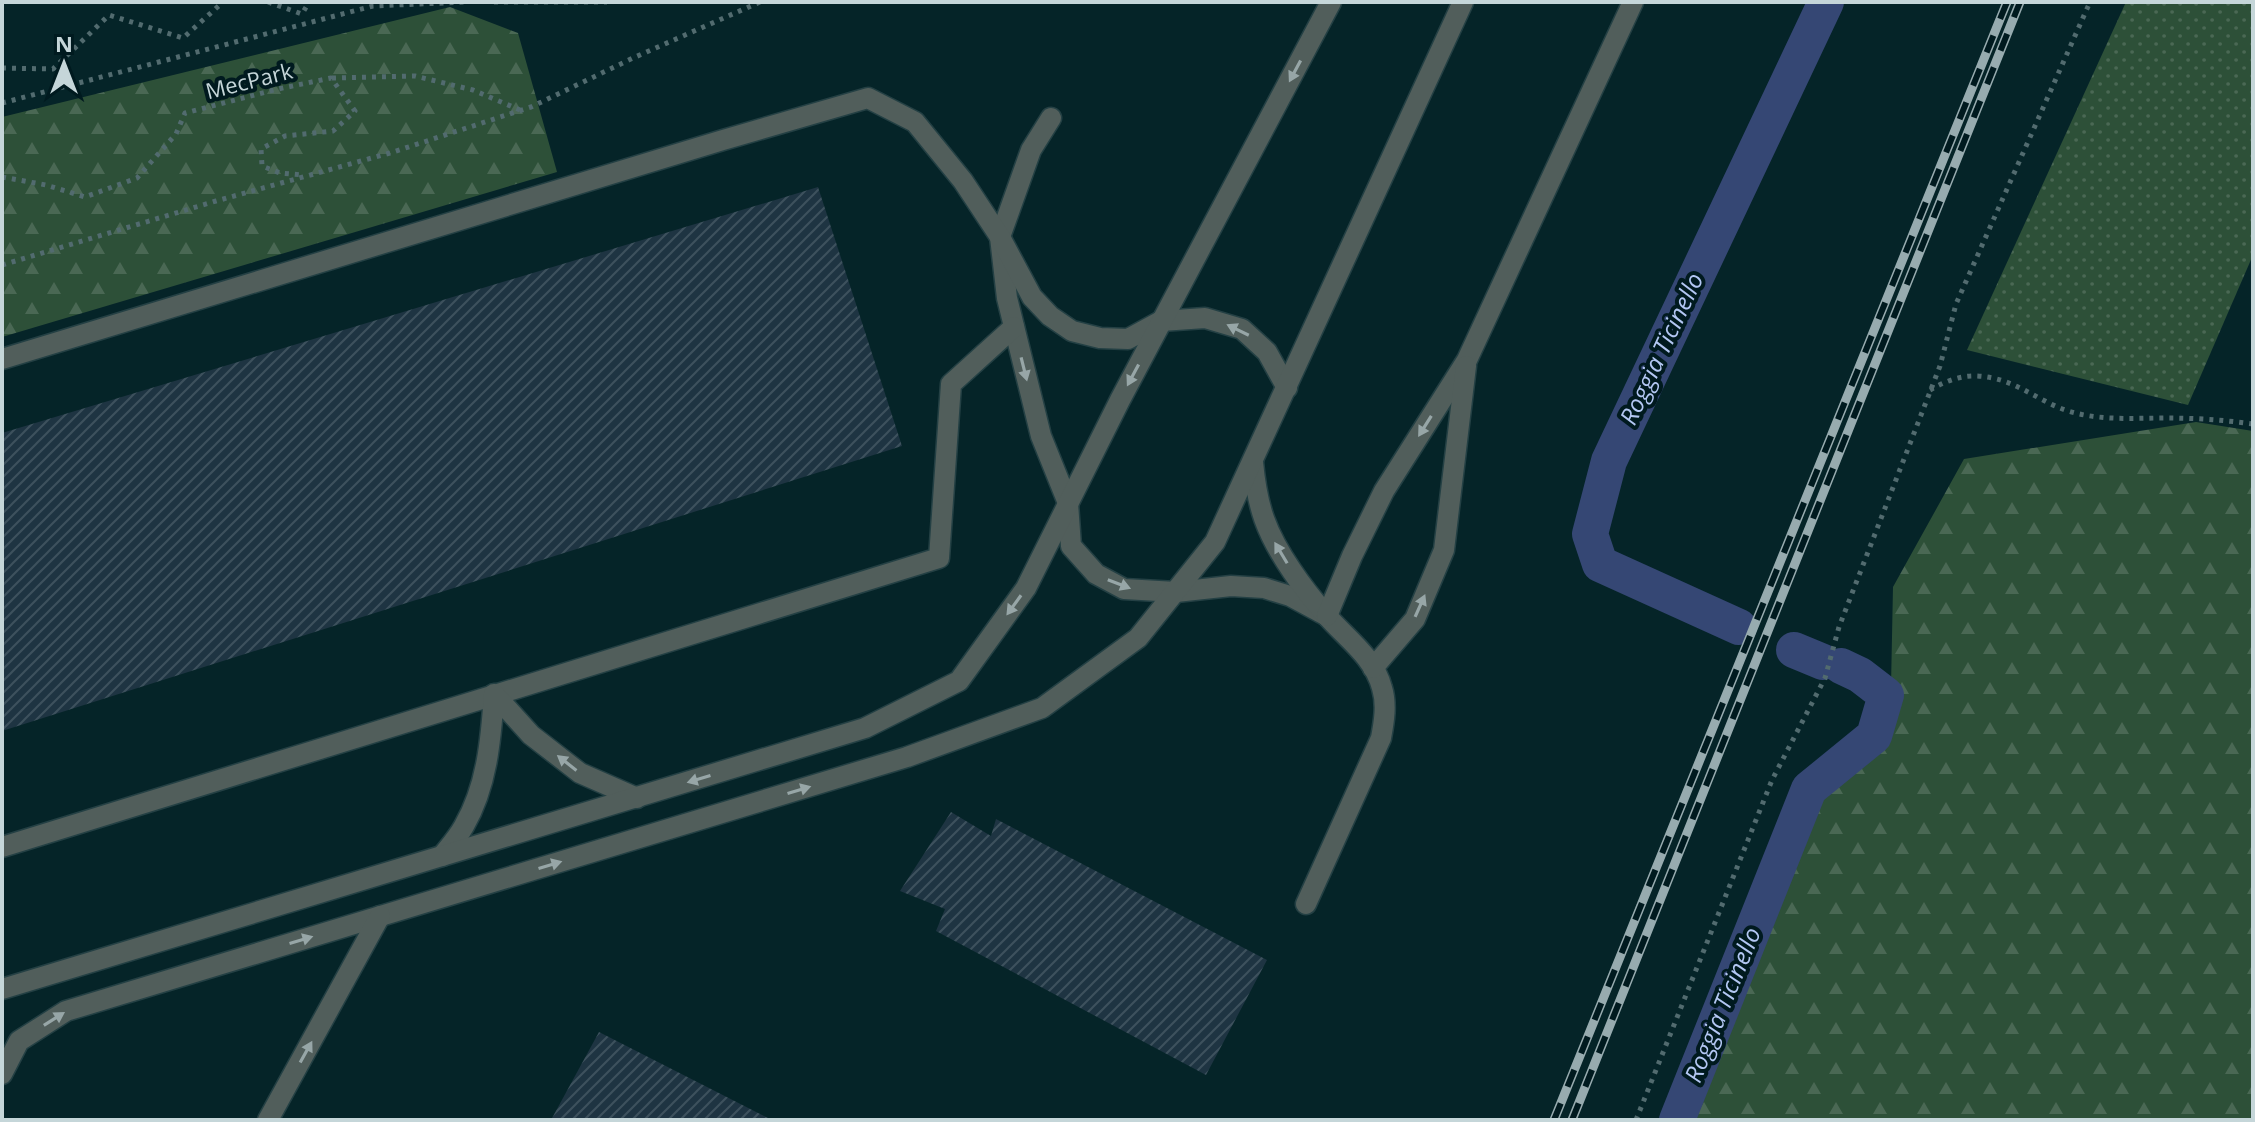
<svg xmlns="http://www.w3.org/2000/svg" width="2255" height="1122" font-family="'Open Sans',sans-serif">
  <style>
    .grass { fill: url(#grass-dots) }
    .forest { fill: url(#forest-firs) }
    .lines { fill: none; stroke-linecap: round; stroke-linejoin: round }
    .canal { stroke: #354774; stroke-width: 36 }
    .building { fill: url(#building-hatch) }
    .service-casing { stroke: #244044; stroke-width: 23 }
    .path { stroke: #526b6f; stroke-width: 5; stroke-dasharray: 4 6; stroke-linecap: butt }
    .service { stroke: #515e5b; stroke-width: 20 }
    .rail-casing { stroke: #97abaf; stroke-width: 9 }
    .rail { stroke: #001a1f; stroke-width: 6; stroke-dasharray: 18; stroke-linecap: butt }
    .oneway { fill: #97a6a7 }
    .labels { text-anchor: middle; stroke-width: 8; stroke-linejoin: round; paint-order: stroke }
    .street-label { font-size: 22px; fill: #c5d6d9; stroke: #001a1f }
    .water-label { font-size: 24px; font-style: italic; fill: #b3c7f3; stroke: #001a1f }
  </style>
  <defs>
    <pattern id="grass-dots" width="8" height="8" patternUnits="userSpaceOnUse" patternTransform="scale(2)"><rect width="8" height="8" fill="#2d5038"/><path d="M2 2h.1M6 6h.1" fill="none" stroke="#4a6854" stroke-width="1.8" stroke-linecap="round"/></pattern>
    <pattern id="forest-firs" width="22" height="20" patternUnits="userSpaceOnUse" patternTransform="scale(2)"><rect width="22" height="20" fill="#2d5038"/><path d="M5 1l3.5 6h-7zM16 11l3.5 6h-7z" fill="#4a6854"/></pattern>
    <pattern id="building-hatch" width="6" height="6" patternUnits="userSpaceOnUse" patternTransform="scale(2)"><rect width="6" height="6" fill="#1e3442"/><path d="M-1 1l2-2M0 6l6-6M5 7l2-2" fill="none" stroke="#3d515d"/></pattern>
  </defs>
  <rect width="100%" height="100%" fill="#052428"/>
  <path class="grass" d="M 2126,2 L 2253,2 L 2253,255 L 2188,405 L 1967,350 Z"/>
  <g class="forest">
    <path d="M 450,7 L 518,33 L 557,172 L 2,337 L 2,117 Z"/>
    <path d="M 2196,422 L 2253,431 L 2253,1120 L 1685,1120 L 1807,813 L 1884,739 L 1891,687 L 1893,587 L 1964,459 Z"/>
  </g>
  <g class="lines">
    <g class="canal">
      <path d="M 1739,627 L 1600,564 L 1590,534 L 1609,461 L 1826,2"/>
      <path d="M 1794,650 L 1823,662"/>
      <path d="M 1677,1120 L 1809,789 L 1874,736 L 1886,695 L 1860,675 L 1841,666"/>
    </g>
  </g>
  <g class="building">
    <path d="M 818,187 L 902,446 L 2,731 L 2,433 Z"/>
    <path d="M 951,812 L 991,836 L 996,819 L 1267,960 L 1206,1075 L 936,931 L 945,909 L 900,891 Z"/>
    <path d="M 599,1032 L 772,1120 L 551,1120 Z"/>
  </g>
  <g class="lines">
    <defs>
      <g id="service">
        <path d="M 1051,118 L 1031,150 L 1000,237 L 1007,298 L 1041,436 L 1068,503 L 1071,546 L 1096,574 L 1124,589 L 1176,592 L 1231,586 L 1264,588 L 1290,596 L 1327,616"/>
        <path d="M 2,359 L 723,140 L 868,98 L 915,122 L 963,181 L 1000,237 L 1032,297 L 1050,316 L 1072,331 L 1100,338 L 1128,339 L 1161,321 L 1205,318 L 1242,329 L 1267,352 L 1287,388"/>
        <path d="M 1253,462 C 1257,507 1266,533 1292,571 C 1302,586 1314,601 1326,615 C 1346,638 1374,657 1382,688 C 1387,704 1384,722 1381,738 L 1306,904"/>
        <path d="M 1327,616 L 1352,556 L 1384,491 L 1467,360 L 1633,2"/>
        <path d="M 1373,668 L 1415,619 L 1444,550 L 1466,366"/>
        <path d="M 2,847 L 939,558 L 951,384 L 1014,327"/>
        <path d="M 442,856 C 450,846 458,837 464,826 C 487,786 491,740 494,694 L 531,735 L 580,773 L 637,798"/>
        <path d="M 2,989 L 865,728 L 959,681 L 1026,588 L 1120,400 L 1331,2"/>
        <path d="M 2,1074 L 19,1041 L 66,1011 L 907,757 L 1042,708 L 1138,638 L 1215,542 L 1463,2"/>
        <path d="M 268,1120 L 380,916"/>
      </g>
    </defs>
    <use href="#service" class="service-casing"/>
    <g class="path">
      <path d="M 268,2 L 302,14 L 309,2"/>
      <path d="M 494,2 L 607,2"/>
      <path d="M 2,68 L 53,69 L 109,15 L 183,38 L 223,2"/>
      <path d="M 332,78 L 415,76 L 473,90 L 520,110"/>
      <path d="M 2,103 L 373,6 L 466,2"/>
      <path d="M 2,177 L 46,185 L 85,197 L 137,178 L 176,134 L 185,113 L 278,89 L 331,78 L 355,111 L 333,131 L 285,136 L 261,149 L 262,166 L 280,173 L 303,175"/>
      <path d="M 2,265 L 216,201 L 390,153 L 531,107 L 633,58 L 760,2"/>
      <path d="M 1930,390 C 1944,382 1960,375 1977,376 C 2015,378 2035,400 2068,411 C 2101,421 2133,418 2167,418 C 2195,418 2224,420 2253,424"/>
      <path d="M 1636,1120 L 1772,780 L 1825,678 L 1839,627 L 1940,366 L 1956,304 L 2090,2"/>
    </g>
    <use href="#service" class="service"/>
    <defs>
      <g id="rail">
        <path d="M 1554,1120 L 2007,2"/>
        <path d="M 1572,1120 L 2020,2"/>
      </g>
    </defs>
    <use href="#rail" class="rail-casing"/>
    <use href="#rail" class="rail"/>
  </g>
  <defs><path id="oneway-solid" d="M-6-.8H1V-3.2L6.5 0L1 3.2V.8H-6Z" transform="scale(2)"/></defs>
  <g class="oneway">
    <use href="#oneway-solid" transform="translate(1295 71) rotate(118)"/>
    <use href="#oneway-solid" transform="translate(1238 330) rotate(-154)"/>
    <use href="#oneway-solid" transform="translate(1024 369) rotate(76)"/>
    <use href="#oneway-solid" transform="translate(1133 375) rotate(118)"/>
    <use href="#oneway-solid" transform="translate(1425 426) rotate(122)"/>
    <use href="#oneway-solid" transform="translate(1281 553) rotate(-121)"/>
    <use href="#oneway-solid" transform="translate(1119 584) rotate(21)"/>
    <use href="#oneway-solid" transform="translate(1014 605) rotate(126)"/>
    <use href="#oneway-solid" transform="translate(1420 606) rotate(-66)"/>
    <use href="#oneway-solid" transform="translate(567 763) rotate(-142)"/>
    <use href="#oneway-solid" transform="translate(699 779) rotate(163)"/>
    <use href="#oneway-solid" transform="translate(799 790) rotate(-17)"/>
    <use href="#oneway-solid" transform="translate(550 865) rotate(-17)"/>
    <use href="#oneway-solid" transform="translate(301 940) rotate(-17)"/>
    <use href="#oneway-solid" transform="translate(54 1019) rotate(-32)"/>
    <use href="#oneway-solid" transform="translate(306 1052) rotate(-61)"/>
  </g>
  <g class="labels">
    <g class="street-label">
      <text transform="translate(249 81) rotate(-14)" y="8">MecPark</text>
    </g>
    <g class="water-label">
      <text transform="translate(1662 349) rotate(-65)" y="8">Roggia Ticinello</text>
      <text transform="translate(1723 1005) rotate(-68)" y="8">Roggia Ticinello</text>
    </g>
  </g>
  <rect width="2255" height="1122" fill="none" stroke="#c5d6d9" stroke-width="8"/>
  <g transform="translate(64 64)" stroke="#001a1f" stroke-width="6" paint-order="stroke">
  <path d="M0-6L14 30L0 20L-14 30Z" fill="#c5d6d9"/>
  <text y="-12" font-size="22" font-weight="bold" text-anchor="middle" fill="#c5d6d9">N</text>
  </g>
</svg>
